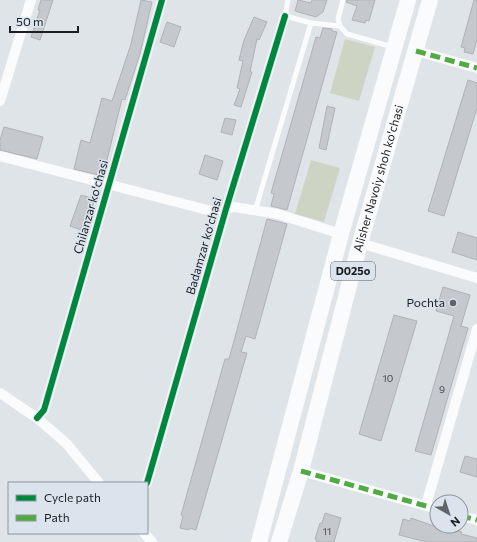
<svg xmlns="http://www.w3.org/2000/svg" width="477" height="542" font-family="Commissioner,sans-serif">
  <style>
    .green { fill: #ced4c4 }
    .building { fill: #c5c8cc; stroke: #afb2b6 }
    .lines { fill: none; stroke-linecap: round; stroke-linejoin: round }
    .service { stroke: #fafbfc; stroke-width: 5 }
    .minor { stroke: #fafbfc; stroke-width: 10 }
    .primary { stroke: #fafbfc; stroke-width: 16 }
    .quiet { stroke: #52aa43; stroke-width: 5; stroke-dasharray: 10 5; stroke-linecap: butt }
    .cycleway-casing { stroke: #dbe4ed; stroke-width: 8 }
    .cycleway { stroke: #00873e; stroke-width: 6 }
    .poi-dot { fill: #606367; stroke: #dbe4ed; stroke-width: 1.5 }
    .labels { text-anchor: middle; stroke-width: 3; stroke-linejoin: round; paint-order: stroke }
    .number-label { font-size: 10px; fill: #46484c }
    .shield { fill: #dbe4ed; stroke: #55595e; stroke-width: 1 }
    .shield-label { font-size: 11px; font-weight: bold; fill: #1b1e21 }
    .street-label { font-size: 12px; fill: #1b1e21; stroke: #dbe4ed }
    .poi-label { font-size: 12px; fill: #1b1e21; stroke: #dbe4ed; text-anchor: end }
  </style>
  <rect width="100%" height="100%" fill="#dfe4e9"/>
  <g class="green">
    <path d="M 345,39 L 375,47 L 359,101 L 330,93 Z"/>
    <path d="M 311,160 L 340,168 L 324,222 L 295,214 Z"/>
  </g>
  <g class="building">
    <path d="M 41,0 L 53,0 L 40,40 L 31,37 L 40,10 L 38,10 Z"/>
    <path d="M 141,0 L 152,2 L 140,54 L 125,100 L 122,99 L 103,176 L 74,169 L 81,140 L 90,143 L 102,98 L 112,101 L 131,44 Z"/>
    <path d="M 298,0 L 311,3 L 312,0 L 327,0 L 323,12 L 316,17 L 295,11 Z"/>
    <path d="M 347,0 L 375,0 L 369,21 L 366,20 L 365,23 L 352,20 L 357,6 L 346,2 Z"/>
    <path d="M 474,0 L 477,0 L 477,39 L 473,54 L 464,52 L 465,48 L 461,47 Z"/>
    <path d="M 254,17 L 267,22 L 259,40 L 257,39 L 250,72 L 252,72 L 241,107 L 234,105 L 240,89 L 237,88 L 243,61 L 239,60 L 244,40 Z"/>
    <path d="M 167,22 L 181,27 L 174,47 L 160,42 Z"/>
    <path d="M 323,28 L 332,29 L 332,31 L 337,32 L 287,210 L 271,206 L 274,194 L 271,193 L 316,37 L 320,38 Z"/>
    <path d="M 468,80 L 477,83 L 477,108 L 444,216 L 428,211 Z"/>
    <path d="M 327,106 L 335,108 L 326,150 L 319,148 Z"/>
    <path d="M 225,118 L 236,120 L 232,135 L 221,132 Z"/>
    <path d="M 4,127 L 43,137 L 37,159 L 0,150 L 0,140 Z"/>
    <path d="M 205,155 L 223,161 L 217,180 L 199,174 Z"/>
    <path d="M 81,195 L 95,199 L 84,231 L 70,226 Z"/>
    <path d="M 267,219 L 287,224 L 255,339 L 246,336 L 241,352 L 247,353 L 196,530 L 190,528 L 189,530 L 180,528 L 183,516 L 181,515 L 225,359 L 229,359 Z"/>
    <path d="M 458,232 L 477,238 L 477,260 L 452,252 Z"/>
    <path d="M 443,287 L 470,295 L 461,326 L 468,328 L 431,455 L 415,451 L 454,316 L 436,311 Z"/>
    <path d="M 394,315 L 417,321 L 381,441 L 359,434 Z"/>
    <path d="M 465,456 L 477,459 L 477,477 L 460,472 Z"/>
    <path d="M 325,513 L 341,518 L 334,542 L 316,542 L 317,540 L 315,539 L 320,523 L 322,523 Z"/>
    <path d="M 411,518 L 445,530 L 445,527 L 462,532 L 461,534 L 477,538 L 477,542 L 427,542 L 399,535 L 403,519 L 410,521 Z"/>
  </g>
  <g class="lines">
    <g class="service">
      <path d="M 288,0 L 285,16 L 311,23 L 340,26"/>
      <path d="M 343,0 L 338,19 L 340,26 L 347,34 L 393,47"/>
      <path d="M 255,211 L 311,23"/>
    </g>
    <g class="minor">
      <path d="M 416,51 L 477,68"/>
      <path d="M 0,101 L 31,0"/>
      <path d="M 0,156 L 215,212 L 234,207 L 278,214 L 341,234"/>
      <path d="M 360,243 L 477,278"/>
      <path d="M 0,393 L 37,418 L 66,443 L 99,483"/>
      <path d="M 37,418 L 44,410 L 162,0"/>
      <path d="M 301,471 L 437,509"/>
      <path d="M 147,483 L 226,209 L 285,16"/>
      <path d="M 426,505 L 477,329"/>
      <path d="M 461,516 L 477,520"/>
      <path d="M 144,533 L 152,542"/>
    </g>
    <g class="primary">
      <path d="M 259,542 L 341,234 L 408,0"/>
      <path id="s1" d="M 279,542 L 301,471 L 360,243 L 430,0"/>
    </g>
    <g class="quiet">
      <path d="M 416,51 L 477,68"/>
      <path d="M 301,471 L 437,509"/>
      <path d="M 461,516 L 477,520"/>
    </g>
    <defs>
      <g id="cycleway">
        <path d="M 37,418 L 44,410 L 162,0"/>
        <path d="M 147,483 L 226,209 L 285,16"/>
      </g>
    </defs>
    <use href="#cycleway" class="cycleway-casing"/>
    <use href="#cycleway" class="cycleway"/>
  </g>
  <circle class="poi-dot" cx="453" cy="303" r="4"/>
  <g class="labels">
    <g class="number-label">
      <text x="388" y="382">10</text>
      <text x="442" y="393">9</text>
      <text x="327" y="535">11</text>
    </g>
    <rect class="shield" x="331" y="262" width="44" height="18" rx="3"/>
    <g class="shield-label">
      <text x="353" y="275">D025o</text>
    </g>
    <g class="street-label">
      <text dy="4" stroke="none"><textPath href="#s1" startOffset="377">Alisher Navoiy shoh ko'chasi</textPath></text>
      <text transform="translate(91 207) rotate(-74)" y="4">Chilanzar ko'chasi</text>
      <text transform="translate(204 246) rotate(-74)" y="4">Badamzar ko'chasi</text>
    </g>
    <g class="poi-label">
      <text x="445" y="307">Pochta</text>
    </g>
  </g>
  <rect x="8" y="482" width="140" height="52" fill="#dbe4ed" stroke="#8e959b"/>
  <rect x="16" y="495" width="20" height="6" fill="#00873e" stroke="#8e959b"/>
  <text x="44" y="502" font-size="12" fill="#1b1e21">Cycle path</text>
  <rect x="16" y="515" width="20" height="6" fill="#52aa43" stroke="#8e959b"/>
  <text x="44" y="522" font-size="12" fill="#1b1e21">Path</text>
  <g transform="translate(449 514) rotate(141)"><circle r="19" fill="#dbe4ed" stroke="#8e959b"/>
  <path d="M0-3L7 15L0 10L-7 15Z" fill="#606367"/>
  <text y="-6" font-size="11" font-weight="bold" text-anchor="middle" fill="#1b1e21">N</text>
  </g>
  <path d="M10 26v6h68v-6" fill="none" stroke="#1b1e21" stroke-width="2"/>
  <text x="16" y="26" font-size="12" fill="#1b1e21" stroke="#dbe4ed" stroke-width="3" paint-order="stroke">50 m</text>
</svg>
